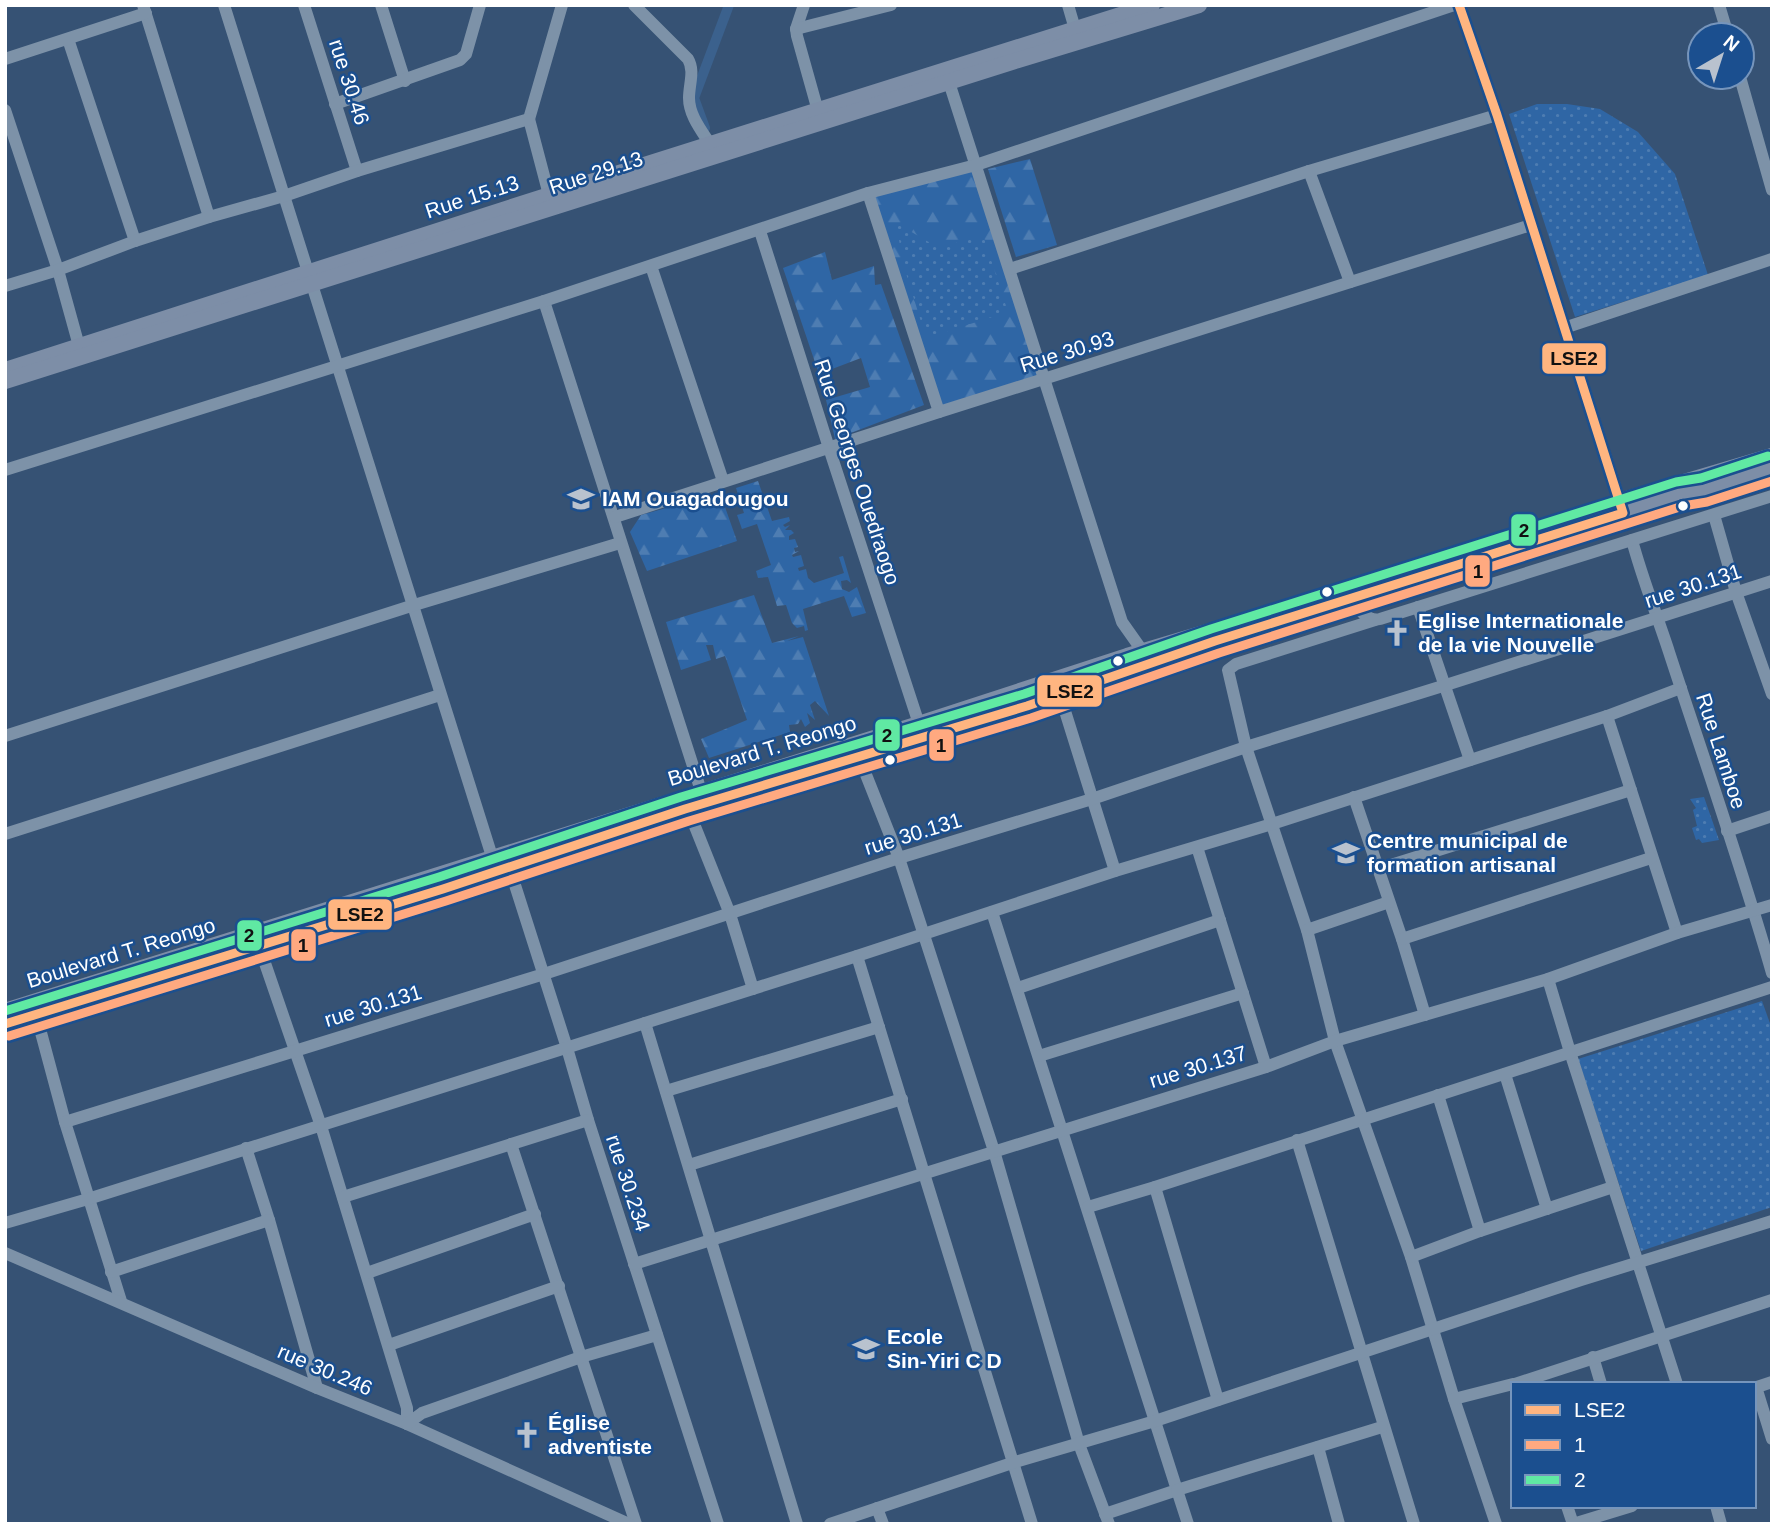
<svg xmlns="http://www.w3.org/2000/svg" width="1777" height="1529" font-family="Helvetica,sans-serif">
  <style>
    .forest { fill: url(#forest-firs) }
    .park { fill: url(#park-dots) }
    .lines { fill: none; stroke-linecap: round; stroke-linejoin: round }
    .canal { stroke: #3b618d; stroke-width: 10 }
    .minor { stroke: #7d92a8; stroke-width: 12 }
    .major { stroke: #7d8ea7; stroke-width: 16 }
    .bus-1-casing { stroke: #1b4f8f; stroke-width: 14 }
    .bus-2-casing { stroke: #1b4f8f; stroke-width: 14 }
    .bus-3-casing { stroke: #1b4f8f; stroke-width: 14 }
    .bus-1 { stroke: #ffb580; stroke-width: 9 }
    .bus-2 { stroke: #ffa980; stroke-width: 9 }
    .bus-3 { stroke: #60e9a3; stroke-width: 9 }
    .bus-dot { fill: #fff; stroke: #1b4f8f; stroke-width: 2.5 }
    .labels { text-anchor: middle; stroke-width: 5; stroke-linejoin: round; paint-order: stroke }
    .street-label { font-size: 21px; fill: #fff; stroke: #1b4f8f }
    .poi-label { font-size: 21px; font-weight: bold; fill: #fff; stroke: #1b4f8f; text-anchor: start }
    .line-badge { stroke: #1b4f8f; stroke-width: 2.5 }
    .pale-badge-label { font-size: 19px; text-anchor: middle; font-weight: bold; fill: #111 }
  </style>
  <defs>
    <pattern id="forest-firs" width="22" height="20" patternUnits="userSpaceOnUse" patternTransform="scale(1.75)"><rect width="22" height="20" fill="#2f66a5"/><path d="M5 1l3.5 6h-7zM16 11l3.5 6h-7z" fill="#4e7db2"/></pattern>
    <pattern id="park-dots" width="8" height="8" patternUnits="userSpaceOnUse" patternTransform="scale(1.75)"><rect width="8" height="8" fill="#2f66a5"/><path d="M2 2h.1M6 6h.1" fill="none" stroke="#4e7db2" stroke-width="1.8" stroke-linecap="round"/></pattern>
  </defs>
  <rect width="100%" height="100%" fill="#365274"/>
  <g class="forest">
    <path d="M 1030,159 L 1057,245 L 1016,257 L 988,169 Z"/>
    <path d="M 974,168 L 1042,380 L 938,409 L 869,195 Z"/>
    <path d="M 825,252 L 832,280 L 874,266 L 875,285 L 881,284 L 924,405 L 835,439 L 826,400 L 870,387 L 861,358 L 819,374 L 783,268 Z"/>
    <path d="M 758,481 L 772,521 L 789,517 L 790,521 L 783,525 L 785,527 L 790,525 L 785,530 L 791,530 L 794,533 L 789,536 L 789,540 L 795,539 L 798,547 L 794,548 L 795,552 L 799,551 L 792,555 L 793,557 L 801,555 L 804,566 L 798,568 L 799,571 L 806,569 L 808,578 L 814,583 L 844,573 L 839,557 L 843,556 L 851,583 L 847,580 L 841,581 L 842,589 L 849,592 L 857,587 L 866,613 L 852,617 L 844,596 L 803,609 L 808,630 L 805,631 L 804,626 L 797,628 L 792,623 L 786,605 L 777,606 L 768,577 L 758,578 L 756,571 L 771,565 L 757,524 L 742,529 L 737,515 L 744,513 L 736,488 Z"/>
    <path d="M 720,493 L 737,541 L 647,571 L 630,532 L 641,515 Z"/>
    <path d="M 754,595 L 772,643 L 799,636 L 787,641 L 803,637 L 829,716 L 815,701 L 810,705 L 815,720 L 807,713 L 810,723 L 805,727 L 801,719 L 798,724 L 789,725 L 790,732 L 709,758 L 701,739 L 747,720 L 725,656 L 716,659 L 713,645 L 706,645 L 711,660 L 681,670 L 666,622 Z"/>
  </g>
  <g class="park">
    <path d="M 1537,104 L 1567,104 L 1600,109 L 1638,132 L 1675,174 L 1708,275 L 1575,317 L 1509,114 Z"/>
    <path d="M 896,223 L 939,248 L 983,235 L 1008,312 L 926,338 L 902,260 L 912,258 L 911,250 L 901,251 Z"/>
    <path d="M 1704,797 L 1719,840 L 1702,843 L 1699,839 L 1696,840 L 1692,828 L 1697,826 L 1693,810 L 1696,808 L 1690,799 Z"/>
    <path d="M 1762,1001 L 1772,1029 L 1772,1207 L 1641,1251 L 1578,1059 Z"/>
  </g>
  <g class="lines">
    <path class="canal" d="M 705,128 L 694,98 L 729,5"/>
    <g class="minor">
      <path d="M 143,5 L 209,217"/>
      <path d="M 224,5 L 495,866"/>
      <path d="M 304,5 L 357,171"/>
      <path d="M 381,5 L 405,81"/>
      <path d="M 634,5 L 688,59 C 695,71 689,84 689,98 C 689,115 701,130 710,144"/>
      <path d="M 804,5 L 796,29 L 797,36 L 818,111"/>
      <path d="M 1068,5 L 1075,29"/>
      <path d="M 1459,5 L 1497,115 L 1622,508"/>
      <path d="M 1719,5 L 1728,35"/>
      <path d="M 796,29 L 891,5"/>
      <path d="M 68,39 L 135,241"/>
      <path d="M 5,59 L 146,13"/>
      <path d="M 947,76 L 1122,622 L 1146,656"/>
      <path d="M 1740,77 L 1772,190"/>
      <path d="M 335,104 L 460,60 L 466,54 L 480,5"/>
      <path d="M 5,110 L 58,270 L 79,346"/>
      <path d="M 529,119 L 562,5"/>
      <path d="M 529,119 L 549,195"/>
      <path d="M 1309,171 L 1350,282"/>
      <path d="M 868,193 L 939,412"/>
      <path d="M 760,231 L 829,448 L 919,724"/>
      <path d="M 651,266 L 723,481"/>
      <path d="M 1010,269 L 1309,171 L 1497,115"/>
      <path d="M 5,286 L 58,270 L 135,241 L 209,217 L 284,196 L 357,171 L 529,119"/>
      <path d="M 544,301 L 701,791"/>
      <path d="M 1564,328 L 1772,259"/>
      <path d="M 5,470 L 544,301 L 868,193 L 976,165 L 1454,5"/>
      <path d="M 1714,515 L 1736,592 L 1772,694"/>
      <path d="M 615,517 L 939,412 L 1531,225"/>
      <path d="M 1632,540 C 1642,578 1657,615 1669,652 C 1704,759 1741,865 1772,973"/>
      <path d="M 1352,599 C 1358,609 1367,622 1380,619 L 1772,496"/>
      <path d="M 1418,607 L 1470,760"/>
      <path d="M 1375,620 L 1236,664 L 1228,670 L 1246,747 L 1307,930 L 1335,1041 L 1411,1257 L 1454,1399 L 1496,1524"/>
      <path d="M 1060,695 L 1115,871"/>
      <path d="M 1607,716 L 1677,933"/>
      <path d="M 5,736 L 411,606 L 620,543"/>
      <path d="M 859,757 L 899,858 L 994,1151 L 1079,1444 L 1109,1524"/>
      <path d="M 1354,797 L 1402,939 L 1425,1015"/>
      <path d="M 688,809 L 730,914 L 753,989"/>
      <path d="M 1727,831 L 1772,816"/>
      <path d="M 5,834 L 440,695"/>
      <path d="M 1197,847 L 1266,1067"/>
      <path d="M 507,860 L 567,1048 L 588,1120 L 718,1524"/>
      <path d="M 1378,869 L 1631,790"/>
      <path d="M 992,912 L 1177,1490 L 1105,1514"/>
      <path d="M 1307,930 L 1389,902"/>
      <path d="M 256,937 L 321,1126 L 407,1408 L 407,1424"/>
      <path d="M 1402,939 L 1651,858"/>
      <path d="M 857,956 L 1032,1524"/>
      <path d="M 1548,979 L 1570,1052 L 1677,1384"/>
      <path d="M 1018,988 L 1220,920"/>
      <path d="M 36,1014 L 65,1122 L 121,1301"/>
      <path d="M 645,1023 L 797,1524"/>
      <path d="M 1039,1056 L 1243,993"/>
      <path d="M 1505,1074 L 1547,1209"/>
      <path d="M 666,1091 L 879,1027"/>
      <path d="M 1438,1095 L 1480,1231"/>
      <path d="M 65,1122 L 544,974 L 899,858 L 1092,799 L 1246,747 L 1446,685 L 1772,581"/>
      <path d="M 1297,1140 L 1414,1524"/>
      <path d="M 511,1144 L 636,1524"/>
      <path d="M 246,1148 L 269,1220 L 317,1388"/>
      <path d="M 689,1165 L 902,1099"/>
      <path d="M 1155,1187 L 1218,1400"/>
      <path d="M 343,1197 L 588,1120"/>
      <path d="M 1088,1207 L 1155,1187 L 1772,987"/>
      <path d="M 5,1223 L 88,1199 L 857,956 L 1115,871 L 1272,824 L 1607,716 L 1681,688"/>
      <path d="M 5,1253 L 317,1388 L 407,1424 L 629,1524"/>
      <path d="M 1411,1257 L 1480,1231 L 1613,1187"/>
      <path d="M 634,1264 L 1266,1067 L 1335,1041 L 1548,979 L 1677,933 L 1772,905"/>
      <path d="M 111,1272 L 269,1220"/>
      <path d="M 367,1273 L 535,1214"/>
      <path d="M 389,1345 L 559,1286"/>
      <path d="M 1593,1357 L 1601,1384"/>
      <path d="M 1515,1384 L 1772,1300"/>
      <path d="M 1756,1387 L 1772,1439"/>
      <path d="M 1754,1388 L 1772,1382"/>
      <path d="M 1454,1399 L 1513,1384"/>
      <path d="M 407,1424 L 422,1413 L 581,1357 L 657,1335"/>
      <path d="M 1318,1447 L 1339,1524"/>
      <path d="M 1567,1506 L 1573,1524"/>
      <path d="M 1716,1506 L 1721,1524"/>
      <path d="M 877,1508 L 883,1524"/>
      <path d="M 830,1524 L 1012,1463 L 1155,1421 L 1581,1280 L 1772,1221"/>
      <path d="M 1188,1524 L 1177,1490 L 1382,1427"/>
      <path d="M 1573,1524 L 1632,1506"/>
    </g>
    <g class="major">
      <path d="M 5,370 L 549,195 L 1152,5"/>
      <path d="M 5,381 L 1018,60 L 1199,5"/>
      <path d="M 1530,532 L 1620,501 L 1772,456"/>
      <path d="M 5,1011 L 919,724 L 1127,656 L 1231,625"/>
      <path d="M 5,1024 C 171,970 339,923 505,869 C 573,847 642,822 711,801 C 879,750 1050,704 1215,641 L 1680,494 L 1704,490 L 1772,468"/>
    </g>
    <defs>
      <path id="bus-1" d="M 5,1024 L 443,889 L 685,809 L 1027,706 L 1215,641 L 1623,513 L 1497,115 L 1459,5"/>
      <path id="bus-2" d="M 9,1036 L 446,901 L 689,821 L 1031,718 L 1219,653 L 1683,506 L 1707,502 L 1772,481"/>
      <path id="bus-3" d="M 5,1011 L 439,877 L 681,797 L 1024,694 L 1211,629 L 1676,482 L 1701,478 L 1768,456"/>
    </defs>
    <use href="#bus-1" class="bus-1-casing"/>
    <use href="#bus-2" class="bus-2-casing"/>
    <use href="#bus-3" class="bus-3-casing"/>
    <use href="#bus-1" class="bus-1"/>
    <use href="#bus-2" class="bus-2"/>
    <use href="#bus-3" class="bus-3"/>
  </g>
  <defs>
    <symbol id="school-bare" viewBox="-9 -9 18 18"><path d="M0-5L7-2L0 1L-7-2ZM-4 1L0 2.5L4 1V4Q0 6-4 4Z" fill="#b9c2ce" stroke="#1b4f8f" stroke-width="2.5" paint-order="stroke"/></symbol>
    <symbol id="church-bare" viewBox="-9 -9 18 18"><path d="M-1.2-6h2.4v3.5h3.3v2.4h-3.3V6h-2.4V-.1h-3.3v-2.4h3.3Z" fill="#b9c2ce" stroke="#1b4f8f" stroke-width="2.5" paint-order="stroke"/></symbol>
  </defs>
  <g fill-rule="evenodd">
    <use href="#school-bare" x="562" y="480" width="38" height="38"/>
    <use href="#church-bare" x="1378" y="614" width="38" height="38"/>
    <use href="#school-bare" x="1327" y="834" width="38" height="38"/>
    <use href="#school-bare" x="847" y="1330" width="38" height="38"/>
    <use href="#church-bare" x="508" y="1416" width="38" height="38"/>
  </g>
  <g class="bus-dot">
    <circle cx="1683" cy="506" r="6"/>
    <circle cx="1327" cy="592" r="6"/>
    <circle cx="1118" cy="661" r="6"/>
    <circle cx="890" cy="760" r="6"/>
  </g>
  <g class="labels">
    <g class="street-label">
      <text transform="translate(349 82) rotate(72)" y="7">rue 30.46</text>
      <text transform="translate(596 173) rotate(-18)" y="7">Rue 29.13</text>
      <text transform="translate(472 197) rotate(-18)" y="7">Rue 15.13</text>
      <text transform="translate(1067 352) rotate(-17)" y="7">Rue 30.93</text>
      <text transform="translate(857 472) rotate(72)" y="7">Rue Georges Ouedraogo</text>
      <text transform="translate(1693 586) rotate(-18)" y="7">rue 30.131</text>
      <text transform="translate(762 751) rotate(-17)" y="7">Boulevard T. Reongo</text>
      <text transform="translate(1721 751) rotate(72)" y="7">Rue Lamboe</text>
      <text transform="translate(913 834) rotate(-17)" y="7">rue 30.131</text>
      <text transform="translate(121 953) rotate(-17)" y="7">Boulevard T. Reongo</text>
      <text transform="translate(373 1006) rotate(-17)" y="7">rue 30.131</text>
      <text transform="translate(1198 1067) rotate(-17)" y="7">rue 30.137</text>
      <text transform="translate(628 1183) rotate(72)" y="7">rue 30.234</text>
      <text transform="translate(325 1370) rotate(23)" y="7">rue 30.246</text>
    </g>
    <g class="poi-label">
      <text x="602" y="506">IAM Ouagadougou</text>
      <text x="1418" y="628">Eglise Internationale<tspan x="1418" dy="24">de la vie Nouvelle</tspan></text>
      <text x="1367" y="848">Centre municipal de<tspan x="1367" dy="24">formation artisanal</tspan></text>
      <text x="887" y="1344">Ecole<tspan x="887" dy="24">Sin-Yiri C D</tspan></text>
      <text x="548" y="1430">Église<tspan x="548" dy="24">adventiste</tspan></text>
    </g>
  </g>
  <g class="line-badge">
    <rect x="1541" y="342" width="66" height="33" rx="7" fill="#ffb580"/>
    <rect x="1510" y="513" width="27" height="34" rx="7" fill="#60e9a3"/>
    <rect x="1464" y="554" width="27" height="34" rx="7" fill="#ffa980"/>
    <rect x="1036" y="674" width="67" height="34" rx="7" fill="#ffb580"/>
    <rect x="874" y="718" width="27" height="34" rx="7" fill="#60e9a3"/>
    <rect x="928" y="728" width="27" height="34" rx="7" fill="#ffa980"/>
    <rect x="327" y="898" width="66" height="33" rx="7" fill="#ffb580"/>
    <rect x="236" y="919" width="27" height="33" rx="7" fill="#60e9a3"/>
    <rect x="290" y="928" width="27" height="34" rx="7" fill="#ffa980"/>
  </g>
  <g class="pale-badge-label">
    <text x="1574" y="365">LSE2</text>
    <text x="1524" y="537">2</text>
    <text x="1478" y="578">1</text>
    <text x="1070" y="698">LSE2</text>
    <text x="887" y="742">2</text>
    <text x="941" y="752">1</text>
    <text x="360" y="921">LSE2</text>
    <text x="249" y="942">2</text>
    <text x="303" y="952">1</text>
  </g>
  <rect width="1777" height="1529" fill="none" stroke="#ffffff" stroke-width="14"/>
  <rect x="1511" y="1382" width="245" height="126" fill="#1b4f8f" stroke="#7695bc" stroke-width="2"/>
  <rect x="1525" y="1405" width="35" height="10" fill="#ffb580" stroke="#7695bc" stroke-width="2"/>
  <text x="1574" y="1417" font-size="21" fill="#ffffff">LSE2</text>
  <rect x="1525" y="1440" width="35" height="10" fill="#ffa980" stroke="#7695bc" stroke-width="2"/>
  <text x="1574" y="1452" font-size="21" fill="#ffffff">1</text>
  <rect x="1525" y="1475" width="35" height="10" fill="#60e9a3" stroke="#7695bc" stroke-width="2"/>
  <text x="1574" y="1487" font-size="21" fill="#ffffff">2</text>
  <g transform="translate(1721 56) rotate(39)"><circle r="33" fill="#1b4f8f" stroke="#7695bc" stroke-width="2"/>
  <path d="M0-5L12 26L0 18L-12 26Z" fill="#b9c2ce"/>
  <text y="-10" font-size="19" font-weight="bold" text-anchor="middle" fill="#ffffff">N</text>
  </g>
</svg>
